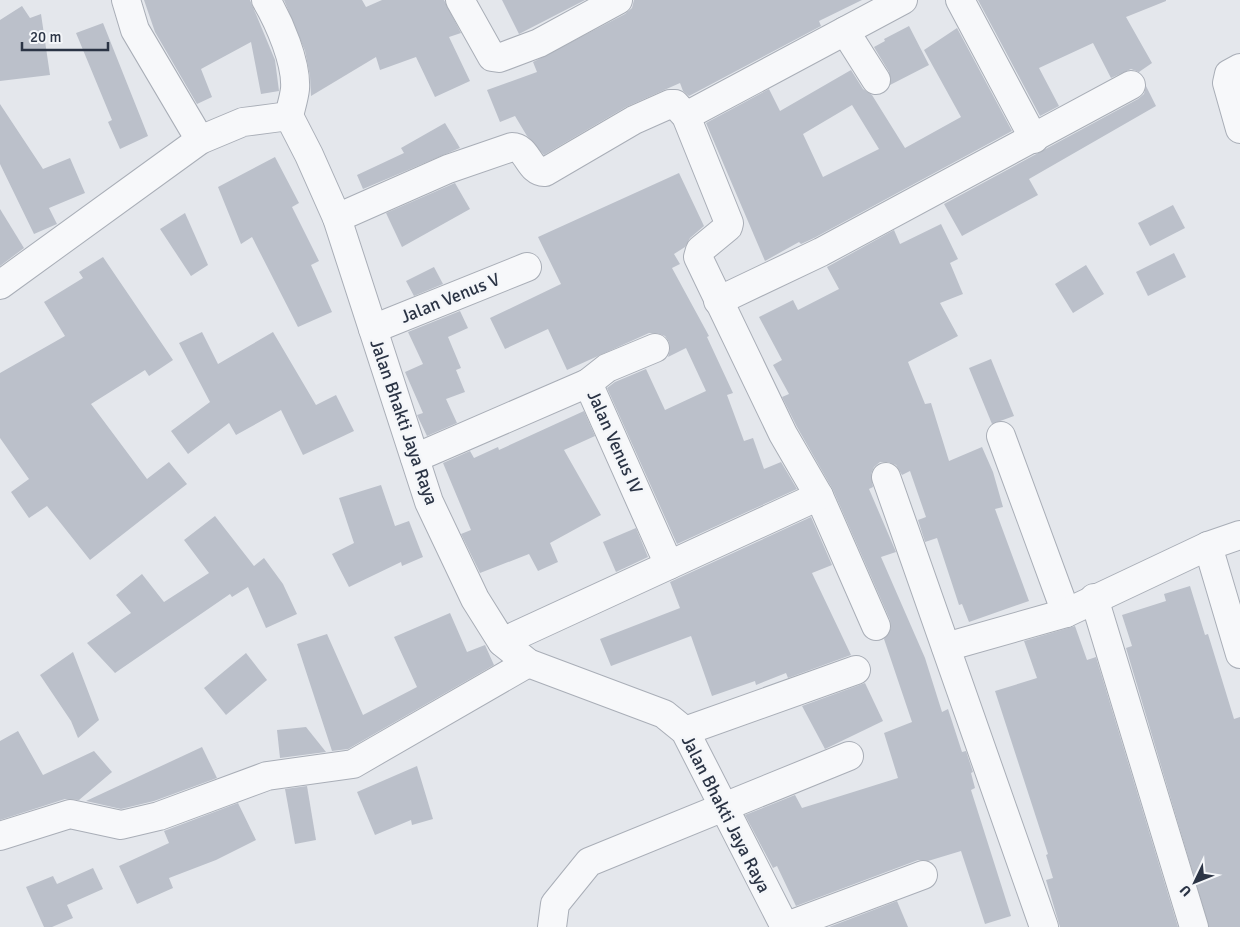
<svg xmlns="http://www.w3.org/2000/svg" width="1240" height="927" font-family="Signika,sans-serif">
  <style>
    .building { fill: #bbc0ca; fill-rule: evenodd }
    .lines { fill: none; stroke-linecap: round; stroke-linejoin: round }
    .minor-casing { stroke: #a9aeb7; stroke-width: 30 }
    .minor { stroke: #f7f8fa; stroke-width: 28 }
    .labels { text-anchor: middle; stroke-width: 5; stroke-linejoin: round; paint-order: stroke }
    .street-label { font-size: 18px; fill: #2b3445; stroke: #f4f6f9 }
  </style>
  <rect width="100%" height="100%" fill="#e4e7ec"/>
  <g class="building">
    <path d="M 144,0 L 250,0 L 275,60 L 279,91 L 261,94 L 251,42 L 201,69 L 212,97 L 197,104 L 155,32 Z"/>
    <path d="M 284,0 L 362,0 L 366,7 L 382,0 L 444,0 L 461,33 L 449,37 L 470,81 L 435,97 L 416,57 L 380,70 L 376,57 L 311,96 L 310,76 L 305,51 Z"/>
    <path d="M 502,0 L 585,0 L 519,34 Z"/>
    <path d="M 634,0 L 862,0 L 819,21 L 821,26 L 689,96 L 683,91 L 680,83 L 626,107 L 544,155 L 527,136 L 515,116 L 500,122 L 487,90 L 537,72 L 533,62 L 625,14 L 632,8 Z"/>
    <path d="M 978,0 L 1166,0 L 1166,1 L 1126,17 L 1152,63 L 1139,72 L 1131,69 L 1111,78 L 1093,43 L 1039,68 L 1059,106 L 1040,116 Z"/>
    <path d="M 22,6 L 30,18 L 41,14 L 50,75 L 0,81 L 0,20 Z"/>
    <path d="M 103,23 L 148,136 L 120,149 L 108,122 L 112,120 L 76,33 Z"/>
    <path d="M 909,26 L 929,65 L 890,85 L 889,72 L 874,47 L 885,41 L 884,39 Z"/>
    <path d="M 957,28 L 1012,131 L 814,238 L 801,244 L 799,242 L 765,261 L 706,123 L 769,89 L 780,111 L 851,70 L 863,89 L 872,95 L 905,148 L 961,117 L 924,50 ZM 852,105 L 879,149 L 823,177 L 803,134 Z"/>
    <path d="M 1146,86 L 1156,106 L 1029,179 L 1038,195 L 962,236 L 944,204 L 1138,99 L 1144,94 Z"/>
    <path d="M 0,104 L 43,169 L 70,158 L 85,193 L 49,208 L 57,224 L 34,234 L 0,164 Z"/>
    <path d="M 445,123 L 460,148 L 363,189 L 357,175 L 404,153 L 401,148 Z"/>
    <path d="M 275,157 L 299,203 L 292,207 L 319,261 L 311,265 L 332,312 L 298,327 L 252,237 L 241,244 L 218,187 Z"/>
    <path d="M 679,173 L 704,226 L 690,238 L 685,247 L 674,254 L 680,264 L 672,268 L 709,336 L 707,337 L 733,393 L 727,395 L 744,441 L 753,438 L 764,469 L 781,462 L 797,489 L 677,544 L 607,388 L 615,382 L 646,369 L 665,410 L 706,391 L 686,348 L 668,357 L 670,350 L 669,342 L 665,336 L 657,333 L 649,333 L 567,370 L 548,329 L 505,349 L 490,318 L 561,284 L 538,237 Z"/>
    <path d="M 455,183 L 470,209 L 402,247 L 386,213 Z"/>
    <path d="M 1173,205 L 1185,228 L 1150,246 L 1138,223 Z"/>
    <path d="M 0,209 L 24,248 L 0,266 Z"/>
    <path d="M 185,213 L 208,265 L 191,276 L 160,229 Z"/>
    <path d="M 941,224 L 958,259 L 950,263 L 963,294 L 940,303 L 958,336 L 908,362 L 925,404 L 931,403 L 949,461 L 982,447 L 993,472 L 1003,507 L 995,509 L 1029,601 L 969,622 L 962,604 L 959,605 L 937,538 L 925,542 L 918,520 L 926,517 L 910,471 L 902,475 L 896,465 L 888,462 L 880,462 L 874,467 L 871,474 L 873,487 L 869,489 L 896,552 L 881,557 L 925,658 L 942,712 L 948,709 L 962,752 L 966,751 L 973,772 L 971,773 L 975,788 L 971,790 L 1011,916 L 985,924 L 961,851 L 928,861 L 918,860 L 796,906 L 777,866 L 773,868 L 745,815 L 795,795 L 802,808 L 898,778 L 884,733 L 912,722 L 884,639 L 891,628 L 890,620 L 833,490 L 797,427 L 782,397 L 789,394 L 773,365 L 782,360 L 759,317 L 793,300 L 798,310 L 839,289 L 827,267 L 894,230 L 900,244 Z"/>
    <path d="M 1174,253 L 1186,277 L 1148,296 L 1136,272 Z"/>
    <path d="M 103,257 L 173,360 L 149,376 L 145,370 L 91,404 L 147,479 L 169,462 L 187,484 L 90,560 L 47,506 L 29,518 L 11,492 L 29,479 L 0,438 L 0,373 L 65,336 L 44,302 L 83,278 L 79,272 Z"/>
    <path d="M 1086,265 L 1104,294 L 1073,313 L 1055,284 Z"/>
    <path d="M 434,267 L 443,284 L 414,296 L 406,281 Z"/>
    <path d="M 460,311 L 468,328 L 448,337 L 461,368 L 456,370 L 465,392 L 446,399 L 457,423 L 427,436 L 417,415 L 423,413 L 405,372 L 423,364 L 408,332 Z"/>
    <path d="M 202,332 L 218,364 L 273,332 L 316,405 L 336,395 L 354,431 L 303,455 L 281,410 L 236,435 L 229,423 L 188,454 L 171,431 L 210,402 L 179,343 Z"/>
    <path d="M 991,359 L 1014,416 L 992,424 L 969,368 Z"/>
    <path d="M 584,411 L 595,436 L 564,450 L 601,515 L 550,543 L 558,562 L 538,571 L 529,554 L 480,573 L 461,534 L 471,530 L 443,463 L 470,451 L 474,458 L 498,447 L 499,450 Z"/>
    <path d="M 381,485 L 395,526 L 409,521 L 423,557 L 402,566 L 401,562 L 349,587 L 332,554 L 354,543 L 339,498 Z"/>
    <path d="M 215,516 L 254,566 L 264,558 L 283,584 L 297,614 L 266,628 L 248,587 L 232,597 L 230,594 L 115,673 L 87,643 L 131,613 L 116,595 L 142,574 L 164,602 L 209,573 L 184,540 Z"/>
    <path d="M 811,517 L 832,565 L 812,573 L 851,655 L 788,678 L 786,673 L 756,685 L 755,681 L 712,696 L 691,636 L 611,666 L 600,639 L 680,608 L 670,582 Z"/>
    <path d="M 636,528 L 648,557 L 616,572 L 603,542 Z"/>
    <path d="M 1190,586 L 1205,635 L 1208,634 L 1234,719 L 1240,717 L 1240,927 L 1209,927 L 1126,648 L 1132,646 L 1122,615 L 1166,601 L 1164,594 Z"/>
    <path d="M 450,613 L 467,652 L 485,645 L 494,665 L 348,749 L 332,751 L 297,644 L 327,634 L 363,715 L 417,687 L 394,637 Z"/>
    <path d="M 1075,626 L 1087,660 L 1096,657 L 1178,927 L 1060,927 L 1046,880 L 1053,878 L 1046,855 L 1048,854 L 995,691 L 1037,678 L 1024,641 Z"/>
    <path d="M 73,652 L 99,720 L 78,738 L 71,721 L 40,675 Z"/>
    <path d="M 246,653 L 267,680 L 226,715 L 204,688 Z"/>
    <path d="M 865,683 L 883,721 L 825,749 L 802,706 Z"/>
    <path d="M 306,727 L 326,752 L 280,758 L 277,730 Z"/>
    <path d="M 18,731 L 43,775 L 94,751 L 112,772 L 79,800 L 65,799 L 0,820 L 0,741 Z"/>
    <path d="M 202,747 L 217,778 L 154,801 L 121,809 L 86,801 Z"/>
    <path d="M 417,766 L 433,819 L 412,825 L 411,820 L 375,835 L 357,792 Z"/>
    <path d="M 307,786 L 316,840 L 295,844 L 285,789 Z"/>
    <path d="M 238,803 L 256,840 L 216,860 L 169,878 L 173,888 L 137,904 L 119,866 L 169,843 L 164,831 Z"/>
    <path d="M 93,868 L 103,889 L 67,905 L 73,918 L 52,927 L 44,927 L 26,887 L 53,876 L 57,884 Z"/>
    <path d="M 897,901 L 908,927 L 829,927 Z"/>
  </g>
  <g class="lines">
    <defs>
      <g id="minor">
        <path d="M 126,0 L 135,30 L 200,140"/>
        <path d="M 266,0 C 279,22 297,63 295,89 C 294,98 291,107 289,116"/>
        <path d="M 460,0 L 492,57 L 499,58 L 539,43 L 618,0"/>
        <path d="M 960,0 L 1034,139"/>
        <path d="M 845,31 L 876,80"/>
        <path d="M 1240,68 L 1229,74 L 1227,83 L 1240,129"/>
        <path d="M 289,116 L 309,155 L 337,218 L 429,502 L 475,599 L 502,642 L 528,663 L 664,714 L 685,731 L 785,927"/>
        <path d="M 686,116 L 903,0"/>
        <path d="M 337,218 L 448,169 L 512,147 C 528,147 529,173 545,172 L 634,120 L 670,104 L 675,104 L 686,116 L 729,223 L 728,227 L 700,250 L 698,257 L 783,434 L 819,496 L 876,626"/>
        <path d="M 0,285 L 200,140 L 243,122 L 289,116"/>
        <path d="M 718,301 L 821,252 L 1131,85"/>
        <path d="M 373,329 L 527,267"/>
        <path d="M 588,383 L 669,565"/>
        <path d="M 1001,436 L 1066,613"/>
        <path d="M 415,458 L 588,383 L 607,368 L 655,348"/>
        <path d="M 886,477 L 1044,927"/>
        <path d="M 1208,546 L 1240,654"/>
        <path d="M 1094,598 L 1194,927"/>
        <path d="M 502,642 L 819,496"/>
        <path d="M 946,647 L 1066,613 L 1208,546 L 1240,535"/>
        <path d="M 685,731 L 856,670"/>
        <path d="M 0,836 L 70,814 L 121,825 L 159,816 L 267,776 L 353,764 L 528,663"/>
        <path d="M 552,927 L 555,904 L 589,862 L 849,756"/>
        <path d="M 784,927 L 923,875"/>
      </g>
    </defs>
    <use href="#minor" class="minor-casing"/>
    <use href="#minor" class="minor"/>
  </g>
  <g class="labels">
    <g class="street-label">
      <text transform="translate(450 298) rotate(-22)" y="6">Jalan Venus V</text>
      <text transform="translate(404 422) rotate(71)" y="6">Jalan Bhakti Jaya Raya</text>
      <text transform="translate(615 442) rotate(66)" y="6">Jalan Venus IV</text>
      <text transform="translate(726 814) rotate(63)" y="6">Jalan Bhakti Jaya Raya</text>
    </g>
  </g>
  <g transform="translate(1195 882) rotate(227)" stroke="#f4f6f9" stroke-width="4" paint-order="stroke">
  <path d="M0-4L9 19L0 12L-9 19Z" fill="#2b3445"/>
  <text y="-8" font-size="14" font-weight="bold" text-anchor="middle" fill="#2b3445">U</text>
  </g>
  <path d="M22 42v8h86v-8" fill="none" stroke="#2b3445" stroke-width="2.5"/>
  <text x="30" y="42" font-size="15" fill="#2b3445" stroke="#f4f6f9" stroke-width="4" paint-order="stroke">20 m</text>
</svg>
